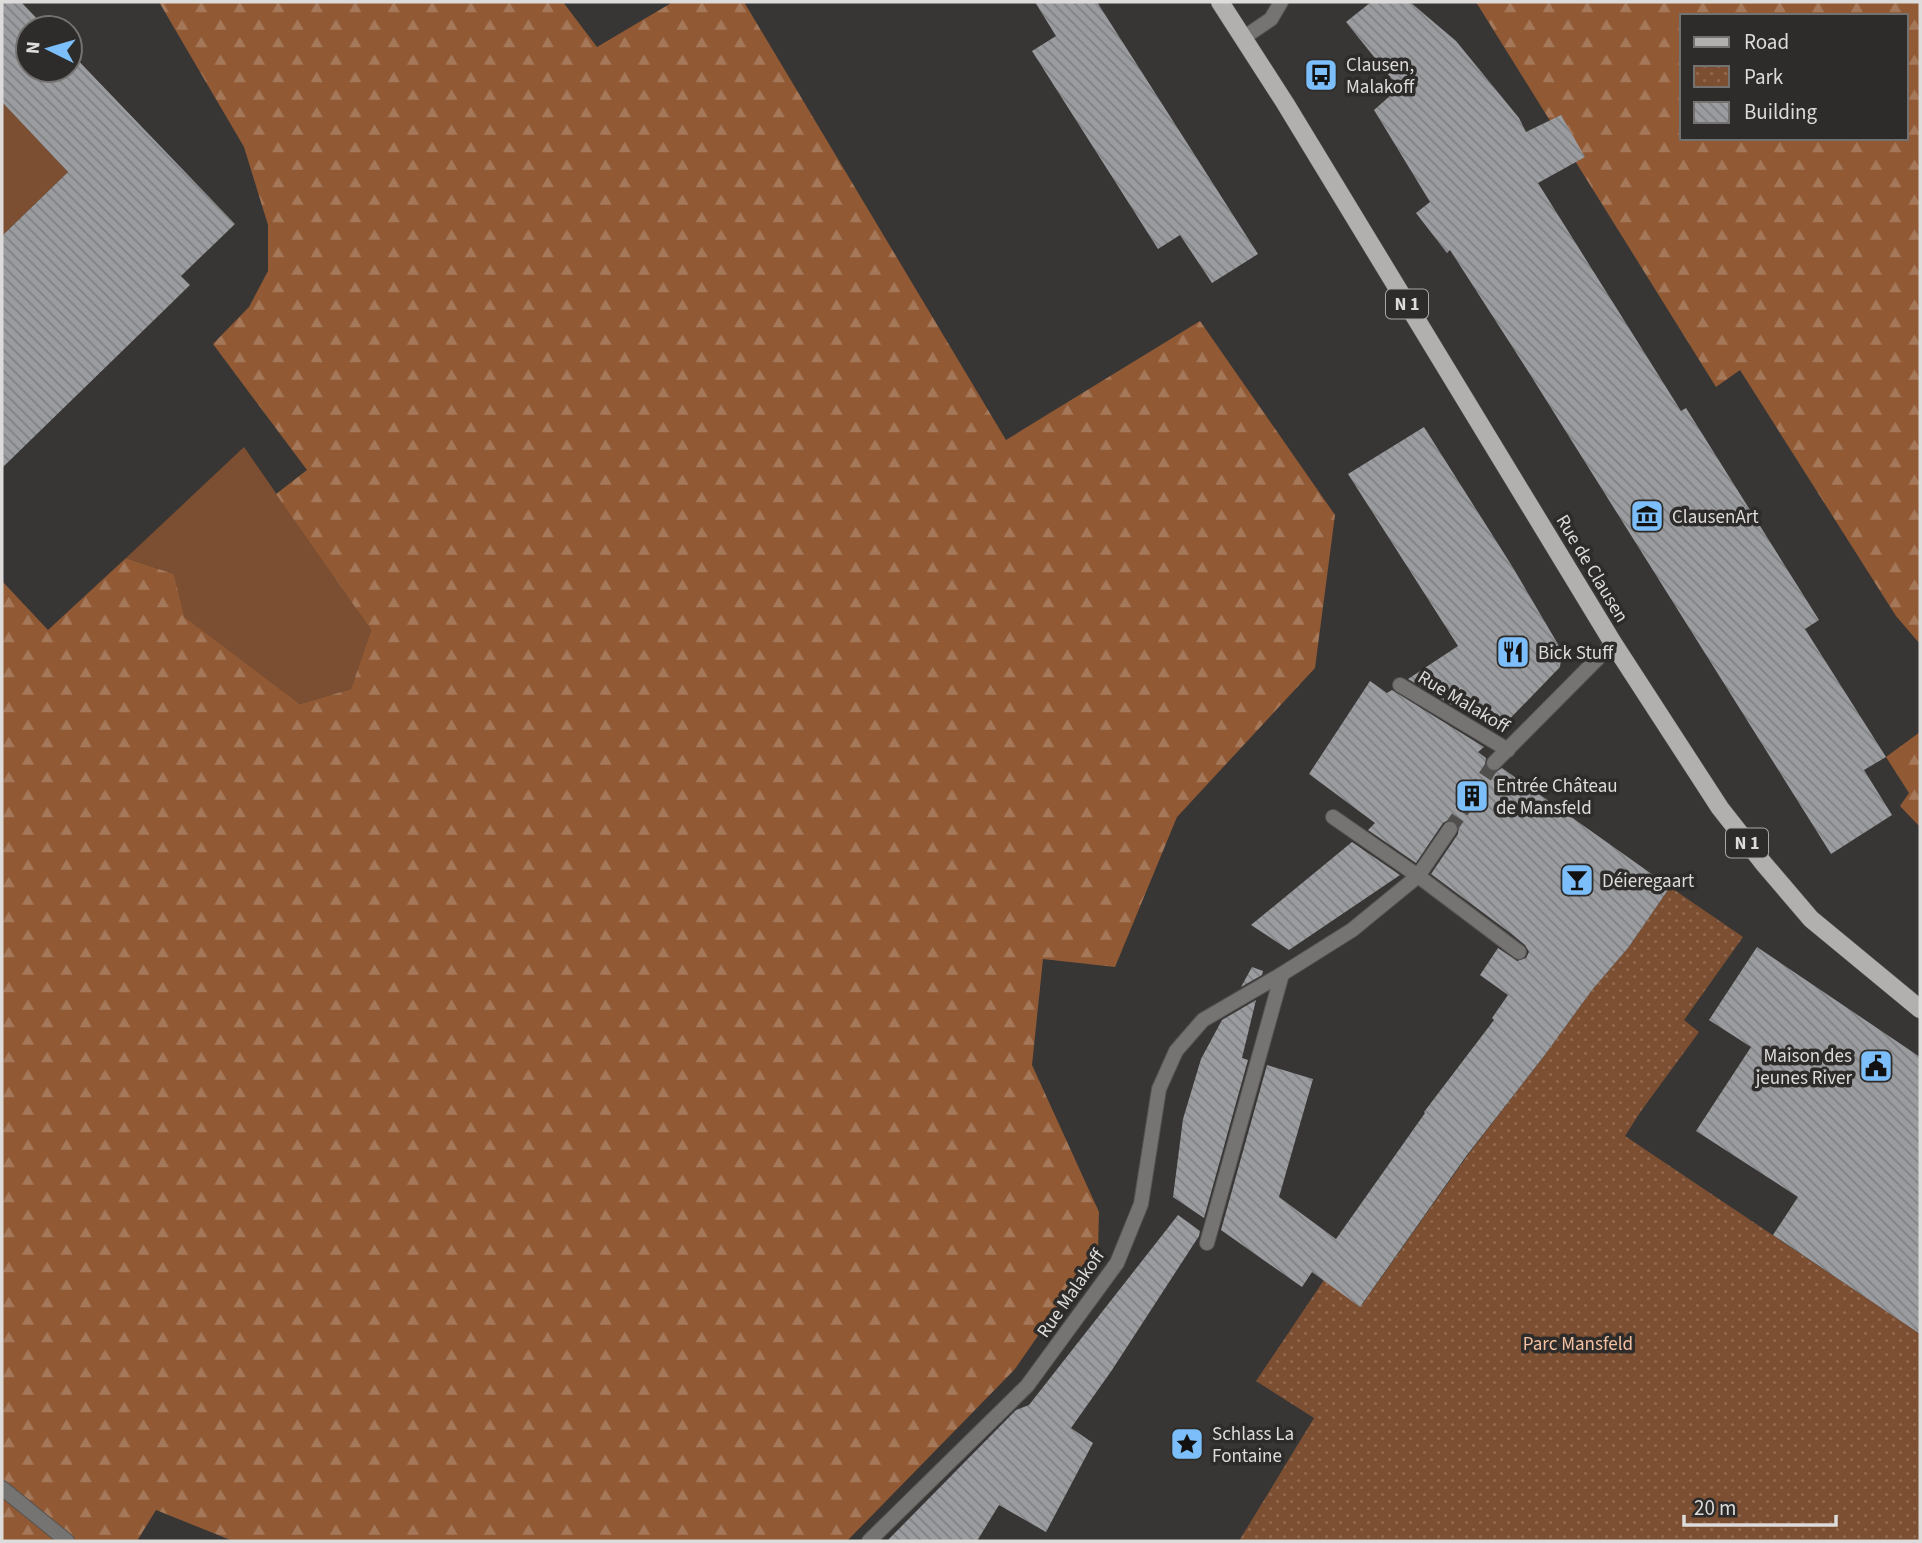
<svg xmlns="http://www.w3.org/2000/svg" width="1922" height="1543" font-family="'Source Sans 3',sans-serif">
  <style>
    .grass { fill: #7d4f32 }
    .forest { fill: url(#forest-firs); fill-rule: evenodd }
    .park { fill: url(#park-dots) }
    .building { fill: url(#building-back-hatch) }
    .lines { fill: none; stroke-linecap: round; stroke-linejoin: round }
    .street-tunnel { stroke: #514f4d; stroke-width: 14; stroke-dasharray: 14 7; stroke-linecap: butt }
    .lane-casing { stroke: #565452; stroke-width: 16 }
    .street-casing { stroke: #565452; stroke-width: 16 }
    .primary-casing { stroke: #565452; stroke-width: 19 }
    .lane { stroke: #757473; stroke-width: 14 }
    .street { stroke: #757473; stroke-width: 14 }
    .primary { stroke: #b2b0ae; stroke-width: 18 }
    .labels { text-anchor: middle; stroke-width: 7; stroke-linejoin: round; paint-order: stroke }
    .shield { fill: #2e2c2a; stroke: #a8a7a6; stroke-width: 2 }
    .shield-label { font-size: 18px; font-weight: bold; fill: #dddcdb }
    .poi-label { font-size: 19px; fill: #dddcdb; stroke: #2e2c2a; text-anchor: start }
    .street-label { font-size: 19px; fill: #dddcdb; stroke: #2e2c2a }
    .park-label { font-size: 19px; fill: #f4c0a1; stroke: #2e2c2a }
  </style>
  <defs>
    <pattern id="forest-firs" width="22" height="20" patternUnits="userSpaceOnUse" patternTransform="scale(1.75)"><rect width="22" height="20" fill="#915934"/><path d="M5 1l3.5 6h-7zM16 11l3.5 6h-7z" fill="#a5785a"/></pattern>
    <pattern id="park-dots" width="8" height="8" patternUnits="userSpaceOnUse" patternTransform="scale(1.75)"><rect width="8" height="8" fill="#7d4f32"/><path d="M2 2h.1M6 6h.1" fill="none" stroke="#8f684f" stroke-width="1.8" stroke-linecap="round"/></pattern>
    <pattern id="building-back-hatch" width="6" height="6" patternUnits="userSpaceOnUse" patternTransform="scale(1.75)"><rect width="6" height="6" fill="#9a9c9f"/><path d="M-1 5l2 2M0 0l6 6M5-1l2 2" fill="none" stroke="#808183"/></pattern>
  </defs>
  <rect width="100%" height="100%" fill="#383634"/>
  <g class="grass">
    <path d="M 2,102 L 68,172 L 2,236 Z"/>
    <path d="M 244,447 L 371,630 L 351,689 L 300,704 L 183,617 L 174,574 L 126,558 Z"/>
  </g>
  <g class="forest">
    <path d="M 159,2 L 563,2 L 597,47 L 673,2 L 744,2 L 1006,440 L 1200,321 L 1335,515 L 1315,668 L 1177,817 L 1115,967 L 1043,959 L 1032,1065 L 1099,1212 L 1098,1249 L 1015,1369 L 847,1541 L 233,1541 L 156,1510 L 137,1541 L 2,1541 L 2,581 L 48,630 L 126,558 L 174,574 L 184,617 L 300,704 L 351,689 L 371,630 L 276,494 L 307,470 L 213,344 L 249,307 L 268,271 L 268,225 L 244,147 Z"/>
    <path d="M 1476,2 L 1920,2 L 1920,644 L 1896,616 L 1740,370 L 1716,387 ZM 1682,16 L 1906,16 L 1906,138 L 1682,138 Z"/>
    <path d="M 1920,732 L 1920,827 L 1900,806 L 1909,793 L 1886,757 Z"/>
  </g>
  <path class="park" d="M 1670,887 L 1743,937 L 1684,1020 L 1699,1032 L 1641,1111 L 1625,1136 L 1920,1334 L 1920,1541 L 1239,1541 L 1314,1418 L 1256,1381 L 1324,1280 L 1361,1306 L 1470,1152 L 1544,1056 L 1592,990 L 1628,948 Z"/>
  <g class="building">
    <path d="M 2,2 L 21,2 L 46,28 L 28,28 L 28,70 L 70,70 L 70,52 L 235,224 L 181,276 L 190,285 L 2,468 L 2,236 L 68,172 L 2,102 Z"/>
    <path d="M 1035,2 L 1097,2 L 1258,254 L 1212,283 L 1180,235 L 1158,249 L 1032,51 L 1056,36 Z"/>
    <path d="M 1371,2 L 1410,2 L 1456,41 L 1519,118 L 1526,132 L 1561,115 L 1585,157 L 1538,183 L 1681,411 L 1686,408 L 1819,620 L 1805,629 L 1886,757 L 1864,770 L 1892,815 L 1831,854 L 1526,368 L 1450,250 L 1447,253 L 1416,213 L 1430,202 L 1374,110 L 1399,88 L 1346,22 Z"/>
    <path d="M 1424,427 L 1512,566 L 1562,651 L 1560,667 L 1497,732 L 1408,679 L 1458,646 L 1348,474 Z"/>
    <path d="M 1370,681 L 1387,693 L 1392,690 L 1484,747 L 1478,752 L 1486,758 L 1485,765 L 1488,770 L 1496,772 L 1502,768 L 1670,887 L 1628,948 L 1592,990 L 1544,1056 L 1467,1155 L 1360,1307 L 1312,1272 L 1302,1287 L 1221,1230 L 1267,1065 L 1313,1079 L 1279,1197 L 1336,1239 L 1425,1113 L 1424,1112 L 1494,1020 L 1492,1018 L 1508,995 L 1480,975 L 1498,948 L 1517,961 L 1526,958 L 1529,952 L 1525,945 L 1509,932 L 1431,874 L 1458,834 L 1459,825 L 1456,822 L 1450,819 L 1443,823 L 1416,863 L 1368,830 L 1375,823 L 1309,774 Z"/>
    <path d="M 1352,842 L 1400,875 L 1289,950 L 1251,925 Z"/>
    <path d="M 1757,947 L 1920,1057 L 1920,1334 L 1773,1235 L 1798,1197 L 1696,1131 L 1751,1047 L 1709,1020 Z"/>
    <path d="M 1252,967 L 1263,971 L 1262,975 L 1241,987 Z"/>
    <path d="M 1256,1000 L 1242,1058 L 1248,1060 L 1204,1218 L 1173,1197 L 1183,1119 L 1201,1059 L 1222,1020 Z"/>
    <path d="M 1178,1215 L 1200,1231 L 1199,1236 L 1112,1370 L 1071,1428 L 1093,1443 L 1046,1532 L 999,1505 L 977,1541 L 887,1541 L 1016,1410 L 1029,1405 Z"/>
  </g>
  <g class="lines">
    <path class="street-tunnel" d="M 1450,829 L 1494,763"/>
    <defs>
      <g id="lane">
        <path d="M 1243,38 L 1271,19 L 1281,2"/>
        <path d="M 1400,685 L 1508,750"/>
      </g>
      <g id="street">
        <path d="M 1494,763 L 1613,643"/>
        <path d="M 1333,817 L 1418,876 L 1519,952"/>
        <path d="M 1207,1243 L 1282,974"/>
        <path d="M 2,1488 L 67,1541"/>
        <path d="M 869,1541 L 1027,1386 L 1117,1263 L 1141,1204 L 1159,1089 L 1176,1051 L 1203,1020 L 1282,974 L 1352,930 L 1418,876 L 1450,829"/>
      </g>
      <path id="primary" d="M 1220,2 L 1285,103 L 1613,643 L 1720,808 L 1764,864 L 1811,919 L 1920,1009"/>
    </defs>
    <use href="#lane" class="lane-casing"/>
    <use href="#street" class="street-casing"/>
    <use href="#primary" class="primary-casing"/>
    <use href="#lane" class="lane"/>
    <use href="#street" class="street"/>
    <use href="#primary" class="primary"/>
  </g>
  <defs>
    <symbol id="bus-square" viewBox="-11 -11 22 22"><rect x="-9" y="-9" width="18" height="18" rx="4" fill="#7cbef9" stroke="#2e2c2a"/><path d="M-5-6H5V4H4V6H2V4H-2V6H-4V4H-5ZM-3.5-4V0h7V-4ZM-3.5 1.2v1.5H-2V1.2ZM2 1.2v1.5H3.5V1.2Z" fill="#111"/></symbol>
    <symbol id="museum-square" viewBox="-11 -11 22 22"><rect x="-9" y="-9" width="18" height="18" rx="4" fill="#7cbef9" stroke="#2e2c2a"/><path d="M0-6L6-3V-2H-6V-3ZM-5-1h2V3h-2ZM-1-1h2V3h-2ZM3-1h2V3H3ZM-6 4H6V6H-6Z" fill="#111"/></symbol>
    <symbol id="restaurant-square" viewBox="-11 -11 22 22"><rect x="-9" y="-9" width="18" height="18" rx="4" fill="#7cbef9" stroke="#2e2c2a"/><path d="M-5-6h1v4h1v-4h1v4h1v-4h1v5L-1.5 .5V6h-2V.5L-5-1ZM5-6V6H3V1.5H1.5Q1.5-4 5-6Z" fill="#111"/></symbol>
    <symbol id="building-square" viewBox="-11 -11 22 22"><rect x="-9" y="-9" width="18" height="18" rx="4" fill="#7cbef9" stroke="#2e2c2a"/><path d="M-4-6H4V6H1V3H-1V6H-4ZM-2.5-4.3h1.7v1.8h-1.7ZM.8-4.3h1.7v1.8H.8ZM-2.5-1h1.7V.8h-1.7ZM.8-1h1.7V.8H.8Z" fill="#111"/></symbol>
    <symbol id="bar-square" viewBox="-11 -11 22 22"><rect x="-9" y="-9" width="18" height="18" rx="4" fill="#7cbef9" stroke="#2e2c2a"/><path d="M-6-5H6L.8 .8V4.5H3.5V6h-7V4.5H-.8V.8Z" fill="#111"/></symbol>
    <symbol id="civic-square" viewBox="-11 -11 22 22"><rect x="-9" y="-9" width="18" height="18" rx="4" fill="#7cbef9" stroke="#2e2c2a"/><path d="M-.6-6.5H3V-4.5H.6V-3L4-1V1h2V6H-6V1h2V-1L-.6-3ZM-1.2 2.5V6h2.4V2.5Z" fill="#111"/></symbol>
    <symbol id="sight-square" viewBox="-11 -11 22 22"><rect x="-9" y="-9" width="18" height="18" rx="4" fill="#7cbef9" stroke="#2e2c2a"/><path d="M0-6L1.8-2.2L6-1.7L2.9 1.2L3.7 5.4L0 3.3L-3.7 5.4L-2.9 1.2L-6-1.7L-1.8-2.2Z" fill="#111"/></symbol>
  </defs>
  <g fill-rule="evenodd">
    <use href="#bus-square" x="1302" y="56" width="38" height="38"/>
    <use href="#museum-square" x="1628" y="497" width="38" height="38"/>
    <use href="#restaurant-square" x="1494" y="633" width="38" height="38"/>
    <use href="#building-square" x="1453" y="777" width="38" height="38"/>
    <use href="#bar-square" x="1558" y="861" width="38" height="38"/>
    <use href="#civic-square" x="1857" y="1047" width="38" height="38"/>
    <use href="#sight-square" x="1168" y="1425" width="38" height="38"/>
  </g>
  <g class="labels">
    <g class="shield">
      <rect x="1386" y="289.5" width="42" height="29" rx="5"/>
      <rect x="1726" y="828.5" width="42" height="29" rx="5"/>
    </g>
    <g class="shield-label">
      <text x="1407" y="310">N 1</text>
      <text x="1747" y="849">N 1</text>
    </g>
    <g class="poi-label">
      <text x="1346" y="71">Clausen,<tspan x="1346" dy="22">Malakoff</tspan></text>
      <text x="1672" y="523">ClausenArt</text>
      <text x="1538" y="659">Bick Stuff</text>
      <text x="1496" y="792">Entrée Château<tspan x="1496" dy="22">de Mansfeld</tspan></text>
      <text x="1602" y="887">Déieregaart</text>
      <text x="1852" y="1062" text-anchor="end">Maison des<tspan x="1852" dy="22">jeunes River</tspan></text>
      <text x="1212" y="1440">Schlass La<tspan x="1212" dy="22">Fontaine</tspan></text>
    </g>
    <g class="street-label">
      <text transform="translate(1593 568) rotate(59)" y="7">Rue de Clausen</text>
      <text transform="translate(1464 701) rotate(31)" y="7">Rue Malakoff</text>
      <text transform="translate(1070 1293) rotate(-55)" y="7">Rue Malakoff</text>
    </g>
    <g class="park-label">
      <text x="1578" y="1350">Parc Mansfeld</text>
    </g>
  </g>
  <rect width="1922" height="1543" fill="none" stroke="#dddcdb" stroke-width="7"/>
  <rect x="1680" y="14" width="228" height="126" fill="#2e2c2a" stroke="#747271" stroke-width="2"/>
  <rect x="1694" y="37" width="35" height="10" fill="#b2b0ae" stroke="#747271" stroke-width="2"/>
  <text x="1744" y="49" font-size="21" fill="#dddcdb">Road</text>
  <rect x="1694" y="66" width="35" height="21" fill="url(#park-dots)" stroke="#747271" stroke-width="2"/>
  <text x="1744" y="84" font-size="21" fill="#dddcdb">Park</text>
  <rect x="1694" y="102" width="35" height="21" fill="url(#building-back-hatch)" stroke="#747271" stroke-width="2"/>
  <text x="1744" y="119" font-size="21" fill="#dddcdb">Building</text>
  <g transform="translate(49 49) rotate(275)"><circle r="33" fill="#2e2c2a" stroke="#747271" stroke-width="2"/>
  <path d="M0-5L12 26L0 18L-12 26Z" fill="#7cbef9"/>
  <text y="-10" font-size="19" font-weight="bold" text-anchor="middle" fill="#dddcdb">N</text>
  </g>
  <path d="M1684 1515v10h152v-10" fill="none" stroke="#dddcdb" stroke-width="3.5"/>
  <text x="1694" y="1515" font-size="21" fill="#dddcdb" stroke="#2e2c2a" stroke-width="5" paint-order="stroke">20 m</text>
</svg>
